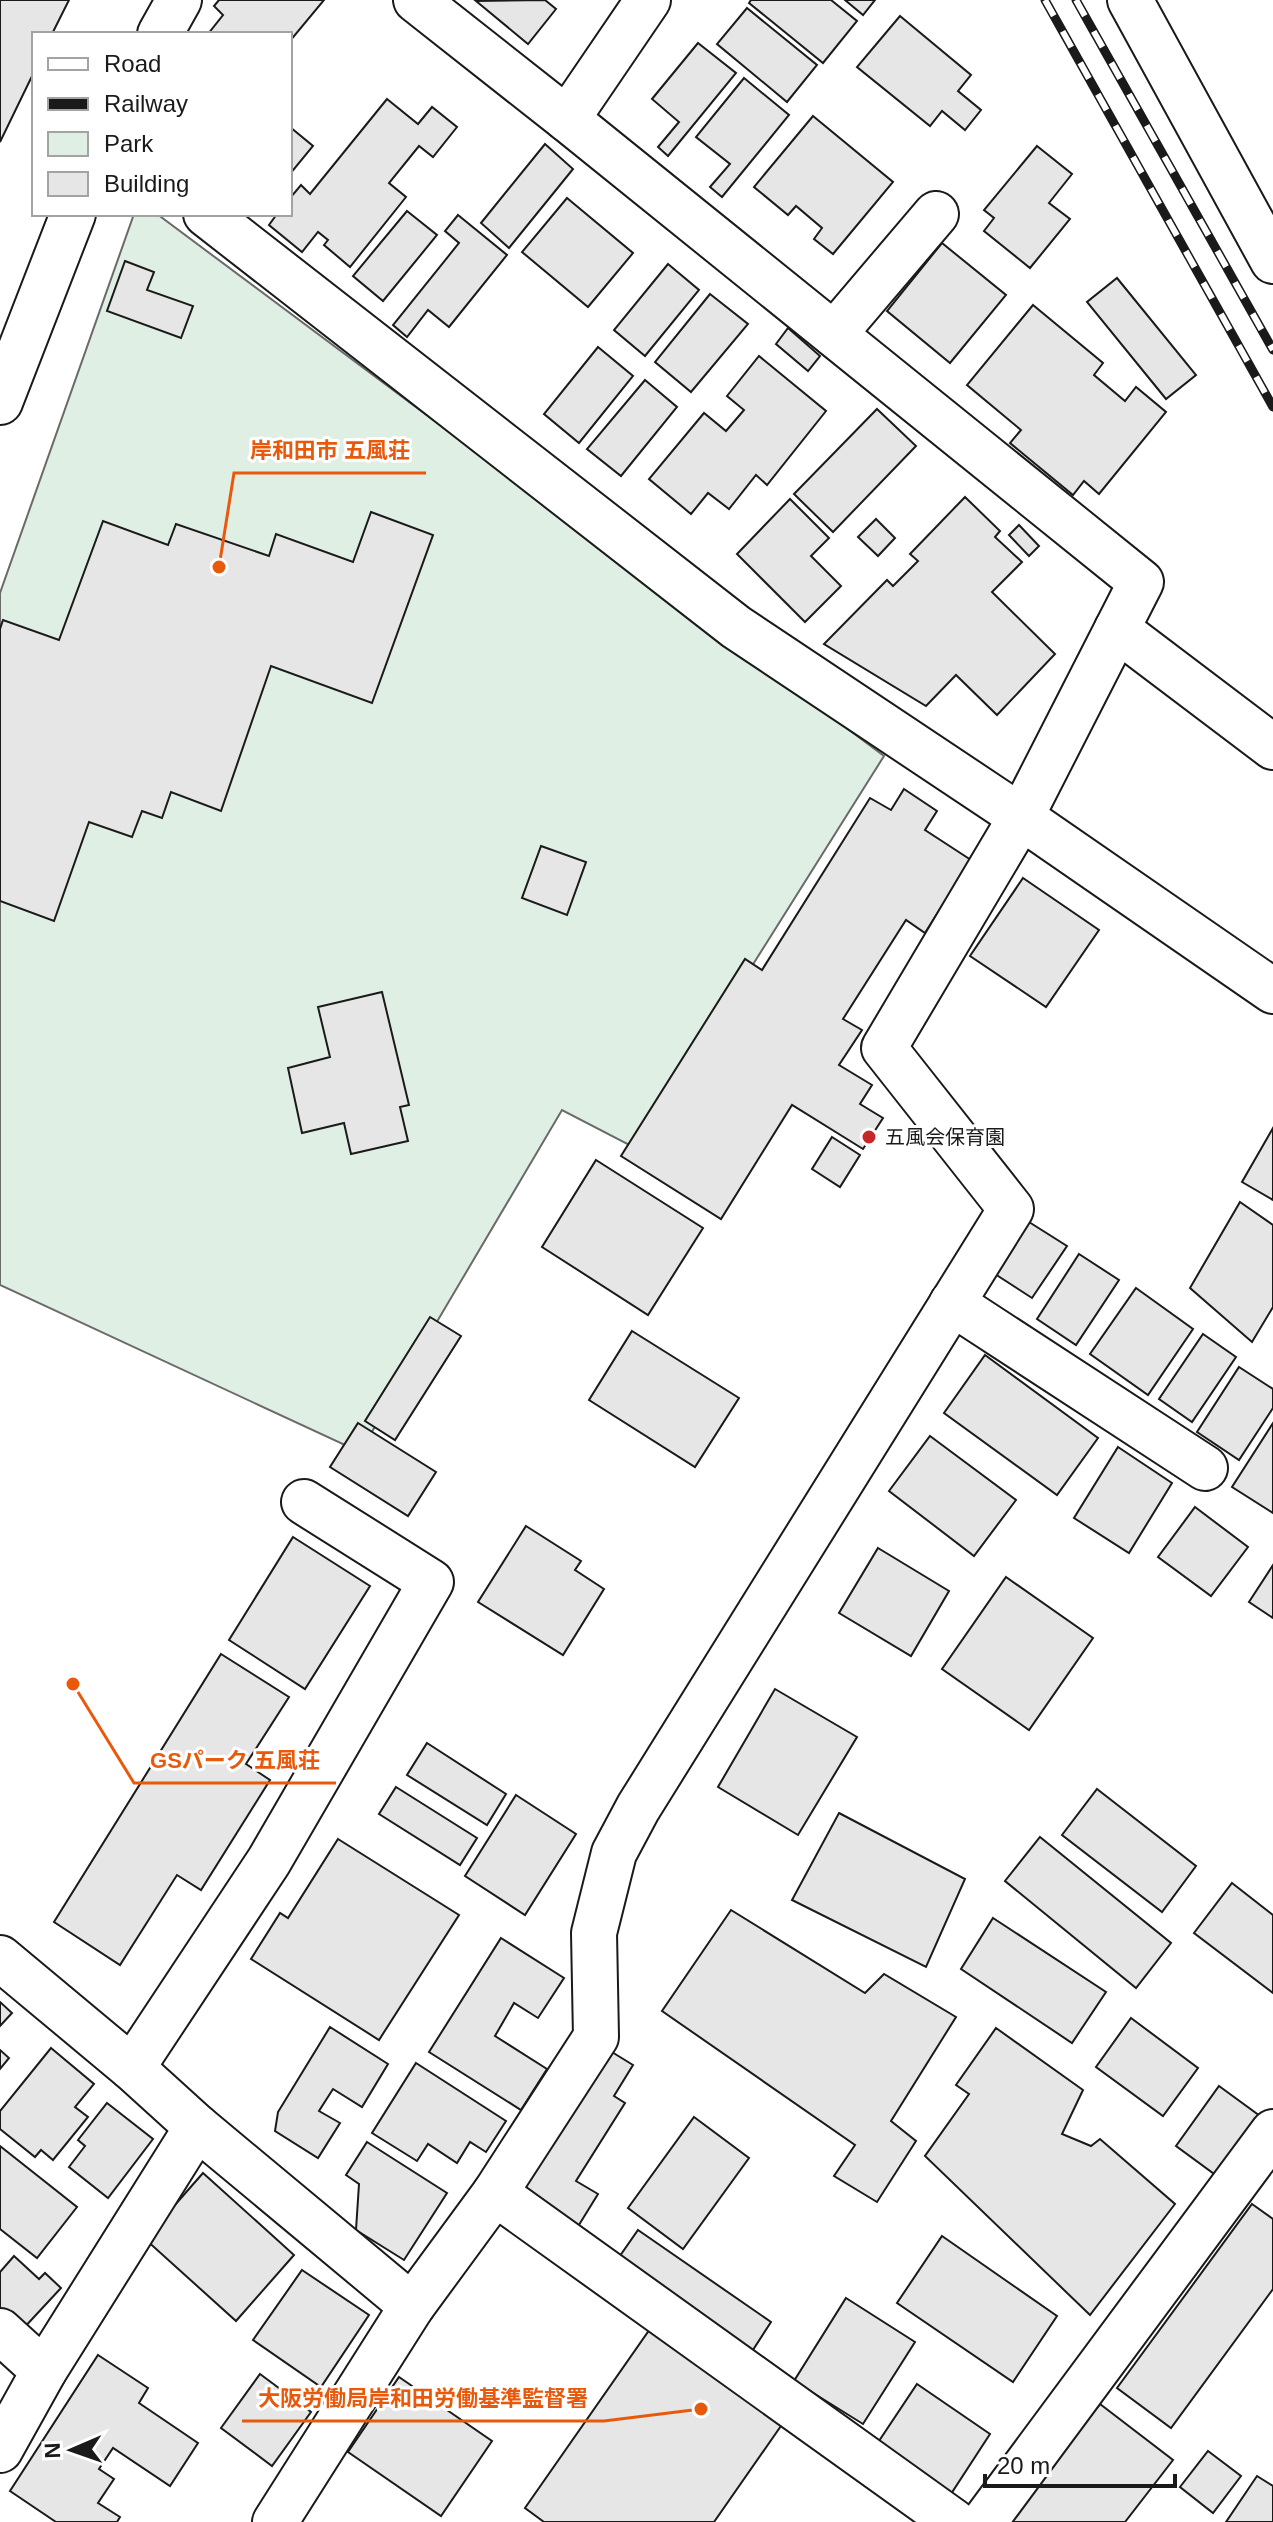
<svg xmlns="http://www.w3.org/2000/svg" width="1273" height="2522" font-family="Helvetica,'Noto Sans JP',sans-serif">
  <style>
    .green { fill: #e0efe3; stroke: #6a6a6a; stroke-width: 2 }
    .building { fill: #e6e6e6; stroke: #1a1a1a; stroke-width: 2 }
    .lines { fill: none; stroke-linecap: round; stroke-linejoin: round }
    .minor-casing { stroke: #1a1a1a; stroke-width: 48 }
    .minor { stroke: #fff; stroke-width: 44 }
    .rail-casing { stroke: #1a1a1a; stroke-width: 9 }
    .rail { stroke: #fff; stroke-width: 6; stroke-dasharray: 18; stroke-linecap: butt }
    .poi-dot { fill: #c62828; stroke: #fff; stroke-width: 3 }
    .labels { text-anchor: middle; stroke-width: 6; stroke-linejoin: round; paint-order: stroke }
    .poi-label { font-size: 20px; fill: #1a1a1a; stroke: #fff; text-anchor: start }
    .leader { fill: none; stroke: #e8590c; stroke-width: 3 }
    .callout-dot { fill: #e8590c; stroke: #fff; stroke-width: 3 }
    .callout-label { font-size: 22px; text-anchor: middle; font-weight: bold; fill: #e8590c; stroke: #fff; stroke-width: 6; stroke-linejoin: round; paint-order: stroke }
  </style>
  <rect width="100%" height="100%" fill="#fff"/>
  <path class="green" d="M 134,214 L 157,214 L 884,756 L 637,1149 L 562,1110 L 360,1452 L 0,1285 L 0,593 Z"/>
  <g class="building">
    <path d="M 0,0 L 69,0 L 52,34 L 34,34 L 34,72 L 0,142 Z"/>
    <path d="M 219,0 L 324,0 L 290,41 L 290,34 L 208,34 L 223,15 L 214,6 Z"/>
    <path d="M 545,0 L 556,9 L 528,44 L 476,1 Z"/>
    <path d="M 751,0 L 831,0 L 857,21 L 823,63 L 749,3 Z"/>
    <path d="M 845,0 L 875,0 L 863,15 Z"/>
    <path d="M 747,8 L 817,65 L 787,102 L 717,44 Z"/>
    <path d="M 900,16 L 971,75 L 958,91 L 981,110 L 965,130 L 942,111 L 930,126 L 857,67 Z"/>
    <path d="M 698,43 L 736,73 L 668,156 L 658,147 L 679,122 L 652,99 Z"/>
    <path d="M 744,78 L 789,115 L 722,197 L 710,187 L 730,164 L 696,137 Z"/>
    <path d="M 387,99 L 418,124 L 432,107 L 457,127 L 433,157 L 419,146 L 389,183 L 406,197 L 350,267 L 324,245 L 328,240 L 318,232 L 302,252 L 269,225 L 277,214 L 290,214 L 290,198 L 301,185 L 310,194 Z"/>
    <path d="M 813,116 L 893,182 L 833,254 L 814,239 L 822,228 L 796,206 L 788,215 L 754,187 Z"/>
    <path d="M 290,127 L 313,146 L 290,174 Z"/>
    <path d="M 545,144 L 573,169 L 509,248 L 481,223 Z"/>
    <path d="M 1037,146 L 1072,174 L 1049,203 L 1070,219 L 1030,268 L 984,231 L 994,218 L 984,210 Z"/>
    <path d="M 567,198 L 633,253 L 588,307 L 522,252 Z"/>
    <path d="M 407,211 L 437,235 L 383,301 L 353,276 Z"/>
    <path d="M 458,215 L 507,255 L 449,327 L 428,310 L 407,337 L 393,325 L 459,243 L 445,231 Z"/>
    <path d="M 942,243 L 1006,295 L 950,363 L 887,311 Z"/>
    <path d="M 125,261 L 154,272 L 147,290 L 193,306 L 181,338 L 107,311 Z"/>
    <path d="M 668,264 L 699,290 L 645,356 L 614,330 Z"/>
    <path d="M 1117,278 L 1196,375 L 1166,399 L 1087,302 Z"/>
    <path d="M 710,294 L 748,324 L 691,392 L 655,362 Z"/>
    <path d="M 1033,305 L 1103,363 L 1094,375 L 1125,401 L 1136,387 L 1166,412 L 1099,494 L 1084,481 L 1073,495 L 1010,443 L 1021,430 L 967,385 Z"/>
    <path d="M 788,328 L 820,356 L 808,371 L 776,344 Z"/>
    <path d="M 598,347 L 633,376 L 579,443 L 544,414 Z"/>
    <path d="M 759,356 L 826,411 L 767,485 L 756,475 L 729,509 L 708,493 L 691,514 L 649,479 L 704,413 L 726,431 L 744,410 L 727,396 Z"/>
    <path d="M 645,380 L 677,407 L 621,476 L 587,449 Z"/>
    <path d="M 877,409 L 916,446 L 833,532 L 794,494 Z"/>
    <path d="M 965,497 L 1000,531 L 995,537 L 1022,562 L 992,592 L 1055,654 L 997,715 L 956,675 L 926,706 L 824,644 L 887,580 L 893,586 L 918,561 L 910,554 Z"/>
    <path d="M 790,499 L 829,538 L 811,556 L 841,586 L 805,622 L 737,554 Z"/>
    <path d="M 371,512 L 433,535 L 372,703 L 271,666 L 221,811 L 171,792 L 162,818 L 142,811 L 132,837 L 89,822 L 54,921 L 0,901 L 0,629 L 3,620 L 59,640 L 103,521 L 168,545 L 176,524 L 269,556 L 276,534 L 353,562 Z"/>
    <path d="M 876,519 L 895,538 L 878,556 L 858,537 Z"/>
    <path d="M 1019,525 L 1039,546 L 1029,556 L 1009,535 Z"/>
    <path d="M 904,789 L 937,811 L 925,830 L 971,860 L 925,933 L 906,920 L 843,1019 L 862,1030 L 839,1065 L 872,1085 L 860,1104 L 883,1118 L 863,1149 L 792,1105 L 721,1219 L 621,1156 L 745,959 L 762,970 L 870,798 L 891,810 Z"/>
    <path d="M 541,846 L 586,862 L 567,915 L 522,898 Z"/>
    <path d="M 1023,878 L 1099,930 L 1046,1007 L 970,956 Z"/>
    <path d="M 382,992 L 409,1105 L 400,1107 L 408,1141 L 351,1154 L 344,1123 L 302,1133 L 288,1068 L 330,1057 L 318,1007 Z"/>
    <path d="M 1273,1128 L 1273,1200 L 1242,1182 Z"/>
    <path d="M 832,1137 L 860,1155 L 840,1187 L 812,1169 Z"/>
    <path d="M 596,1160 L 703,1228 L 648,1315 L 542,1247 Z"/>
    <path d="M 1240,1202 L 1273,1225 L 1273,1307 L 1252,1342 L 1190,1288 Z"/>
    <path d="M 1029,1222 L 1067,1246 L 1032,1298 L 995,1274 Z"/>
    <path d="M 1079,1254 L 1119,1280 L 1076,1345 L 1037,1319 Z"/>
    <path d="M 1136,1288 L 1193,1329 L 1148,1395 L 1090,1354 Z"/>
    <path d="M 430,1317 L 461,1336 L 395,1440 L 365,1421 Z"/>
    <path d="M 632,1331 L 739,1398 L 695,1467 L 589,1400 Z"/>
    <path d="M 1203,1334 L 1236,1357 L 1192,1422 L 1159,1399 Z"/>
    <path d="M 985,1355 L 1098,1438 L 1057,1495 L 944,1413 Z"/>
    <path d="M 1239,1367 L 1273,1389 L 1273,1408 L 1239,1460 L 1197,1432 Z"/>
    <path d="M 358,1423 L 436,1472 L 408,1516 L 330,1467 Z"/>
    <path d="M 1273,1423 L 1273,1513 L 1232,1487 Z"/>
    <path d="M 930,1436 L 1016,1500 L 974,1556 L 889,1491 Z"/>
    <path d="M 1118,1447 L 1172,1483 L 1129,1553 L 1074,1518 Z"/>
    <path d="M 1195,1507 L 1248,1547 L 1211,1596 L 1158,1557 Z"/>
    <path d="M 526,1526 L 581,1561 L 575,1570 L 604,1589 L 563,1655 L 478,1602 Z"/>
    <path d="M 293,1537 L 370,1586 L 305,1689 L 229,1640 Z"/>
    <path d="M 878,1548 L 949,1591 L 911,1656 L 839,1613 Z"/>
    <path d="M 1273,1565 L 1273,1618 L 1249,1602 Z"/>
    <path d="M 1006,1577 L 1093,1638 L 1029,1730 L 942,1669 Z"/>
    <path d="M 221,1654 L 289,1697 L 246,1764 L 270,1780 L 201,1890 L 177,1875 L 120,1965 L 54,1922 Z"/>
    <path d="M 775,1689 L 857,1737 L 798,1835 L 718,1787 Z"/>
    <path d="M 427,1743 L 506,1794 L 487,1825 L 407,1775 Z"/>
    <path d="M 396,1787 L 477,1838 L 460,1865 L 379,1814 Z"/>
    <path d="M 1097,1789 L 1196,1866 L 1162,1912 L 1062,1835 Z"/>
    <path d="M 516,1795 L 576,1834 L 525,1915 L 465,1876 Z"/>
    <path d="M 839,1813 L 965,1879 L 926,1967 L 792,1900 Z"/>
    <path d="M 1040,1837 L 1171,1943 L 1136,1988 L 1005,1881 Z"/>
    <path d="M 338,1839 L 459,1915 L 379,2040 L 251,1959 L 280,1913 L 288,1918 Z"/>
    <path d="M 1232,1883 L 1273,1915 L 1273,1993 L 1194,1933 Z"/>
    <path d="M 731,1910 L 865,1993 L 884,1974 L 956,2017 L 891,2121 L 916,2141 L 877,2202 L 834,2176 L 855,2145 L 662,2011 Z"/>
    <path d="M 993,1918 L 1106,1992 L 1072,2043 L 961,1969 Z"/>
    <path d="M 501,1938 L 564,1978 L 538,2018 L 514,2003 L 495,2036 L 547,2069 L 521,2110 L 429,2052 Z"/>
    <path d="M 0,2002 L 12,2013 L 0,2026 Z"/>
    <path d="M 1131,2018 L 1198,2068 L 1163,2116 L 1096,2067 Z"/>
    <path d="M 330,2027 L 388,2064 L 362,2107 L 333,2089 L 319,2111 L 340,2123 L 318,2158 L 275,2131 L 278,2112 Z"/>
    <path d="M 996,2028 L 1083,2090 L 1062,2134 L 1091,2146 L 1100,2139 L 1175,2204 L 1090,2315 L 925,2156 L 969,2094 L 956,2085 Z"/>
    <path d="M 51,2048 L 94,2084 L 75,2107 L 88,2117 L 53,2160 L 41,2150 L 35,2157 L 0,2129 L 0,2111 Z"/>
    <path d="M 607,2049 L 633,2065 L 614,2096 L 625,2103 L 576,2181 L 598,2194 L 574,2233 L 516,2198 Z"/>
    <path d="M 0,2050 L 9,2058 L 0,2069 Z"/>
    <path d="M 416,2063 L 506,2121 L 486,2152 L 470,2142 L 457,2163 L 428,2144 L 417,2161 L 372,2133 Z"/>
    <path d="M 1219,2086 L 1260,2116 L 1217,2176 L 1176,2146 Z"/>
    <path d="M 107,2103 L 153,2139 L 108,2198 L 69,2167 L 85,2146 L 78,2140 Z"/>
    <path d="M 694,2117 L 749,2158 L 683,2249 L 628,2208 Z"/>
    <path d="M 367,2142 L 447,2193 L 404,2260 L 356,2230 L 359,2184 L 346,2175 Z"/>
    <path d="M 0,2146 L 77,2207 L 37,2258 L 0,2229 Z"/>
    <path d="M 203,2173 L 294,2255 L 236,2321 L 145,2239 Z"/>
    <path d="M 1252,2204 L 1273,2219 L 1273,2289 L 1171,2428 L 1117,2388 Z"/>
    <path d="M 638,2230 L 771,2322 L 749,2356 L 615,2263 Z"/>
    <path d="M 942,2236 L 1057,2316 L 1013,2382 L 897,2303 Z"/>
    <path d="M 14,2256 L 39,2279 L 45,2273 L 61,2288 L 21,2331 L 0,2311 L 0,2272 Z"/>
    <path d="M 302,2270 L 369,2315 L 321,2387 L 253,2340 Z"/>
    <path d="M 846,2298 L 915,2342 L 863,2424 L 794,2381 Z"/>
    <path d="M 650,2329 L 783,2423 L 714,2522 L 544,2522 L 525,2508 Z"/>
    <path d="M 98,2355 L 148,2388 L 139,2403 L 198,2443 L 170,2486 L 113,2448 L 99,2469 L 114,2479 L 98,2503 L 120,2517 L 117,2522 L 56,2522 L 10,2491 Z"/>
    <path d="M 260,2374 L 311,2412 L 272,2466 L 221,2428 Z"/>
    <path d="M 399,2377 L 492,2441 L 441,2516 L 348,2452 Z"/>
    <path d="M 917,2384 L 990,2434 L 947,2500 L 873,2450 Z"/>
    <path d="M 1100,2404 L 1173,2460 L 1125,2522 L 1008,2522 Z"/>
    <path d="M 1208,2451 L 1241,2476 L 1213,2513 L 1180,2487 Z"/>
    <path d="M 1257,2476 L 1273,2486 L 1273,2522 L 1226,2522 Z"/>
  </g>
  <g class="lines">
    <defs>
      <g id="minor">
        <path d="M 1130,0 L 1273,261"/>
        <path d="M 160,34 L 179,0"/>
        <path d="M 567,119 L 648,0"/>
        <path d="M 206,214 L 736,627 L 1021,817 L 1273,991"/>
        <path d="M 834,334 L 936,214"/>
        <path d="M 0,402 L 73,214"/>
        <path d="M 1117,629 L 1273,747"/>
        <path d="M 952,1303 L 1205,1468"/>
        <path d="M 0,1958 L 132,2068 L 197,2127 L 44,2371 L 0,2450"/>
        <path d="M 132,2068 L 269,1861 L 431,1582 L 304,1502"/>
        <path d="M 197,2127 L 412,2306"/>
        <path d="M 495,2193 L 954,2522"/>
        <path d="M 0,2331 L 44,2371"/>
        <path d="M 275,2522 L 412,2306 L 495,2193 L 596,2037 L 594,1933 L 614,1853 L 638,1808 L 1011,1209 L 884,1048 L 1021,817 L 1141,582 L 567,119 L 416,0"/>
        <path d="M 984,2522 L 1273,2132"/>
      </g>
    </defs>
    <use href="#minor" class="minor-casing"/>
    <use href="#minor" class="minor"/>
    <defs>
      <g id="rail">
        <path d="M 1045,0 L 1273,407"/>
        <path d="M 1076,0 L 1273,350"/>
      </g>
    </defs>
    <use href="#rail" class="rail-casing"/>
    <use href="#rail" class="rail"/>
  </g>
  <circle class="poi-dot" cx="869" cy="1137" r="8"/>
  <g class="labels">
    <g class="poi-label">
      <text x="885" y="1144">五風会保育園</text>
    </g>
  </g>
  <path class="leader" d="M219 567L234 473H426M73 1684L134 1783H336M701 2409L604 2421H242"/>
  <g class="callout-dot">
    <circle cx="219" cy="567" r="8"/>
    <circle cx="73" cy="1684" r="8"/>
    <circle cx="701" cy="2409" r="8"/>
  </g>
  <g class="callout-label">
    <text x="330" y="458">岸和田市 五風荘</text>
    <text x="235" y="1768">GSパーク 五風荘</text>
    <text x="423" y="2406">大阪労働局岸和田労働基準監督署</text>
  </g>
  <rect x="32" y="32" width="260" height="184" fill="#ffffff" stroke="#a3a3a3" stroke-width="2"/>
  <rect x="48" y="58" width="40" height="12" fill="#ffffff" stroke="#a3a3a3" stroke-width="2"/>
  <text x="104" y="72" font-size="24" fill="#1a1a1a">Road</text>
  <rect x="48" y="98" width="40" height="12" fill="#1a1a1a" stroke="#a3a3a3" stroke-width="2"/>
  <text x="104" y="112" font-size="24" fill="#1a1a1a">Railway</text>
  <rect x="48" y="132" width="40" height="24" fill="#e0efe3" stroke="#a3a3a3" stroke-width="2"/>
  <text x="104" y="152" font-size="24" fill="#1a1a1a">Park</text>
  <rect x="48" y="172" width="40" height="24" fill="#e6e6e6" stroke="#a3a3a3" stroke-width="2"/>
  <text x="104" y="192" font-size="24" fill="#1a1a1a">Building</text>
  <g transform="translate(72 2450) rotate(268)" stroke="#ffffff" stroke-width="6" paint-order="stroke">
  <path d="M0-6L14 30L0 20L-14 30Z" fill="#1a1a1a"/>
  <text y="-12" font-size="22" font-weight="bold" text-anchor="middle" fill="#1a1a1a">N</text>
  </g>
  <path d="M985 2474v12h190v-12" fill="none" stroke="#1a1a1a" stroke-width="4"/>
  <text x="997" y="2474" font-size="24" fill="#1a1a1a" stroke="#ffffff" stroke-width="6" paint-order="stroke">20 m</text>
</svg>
